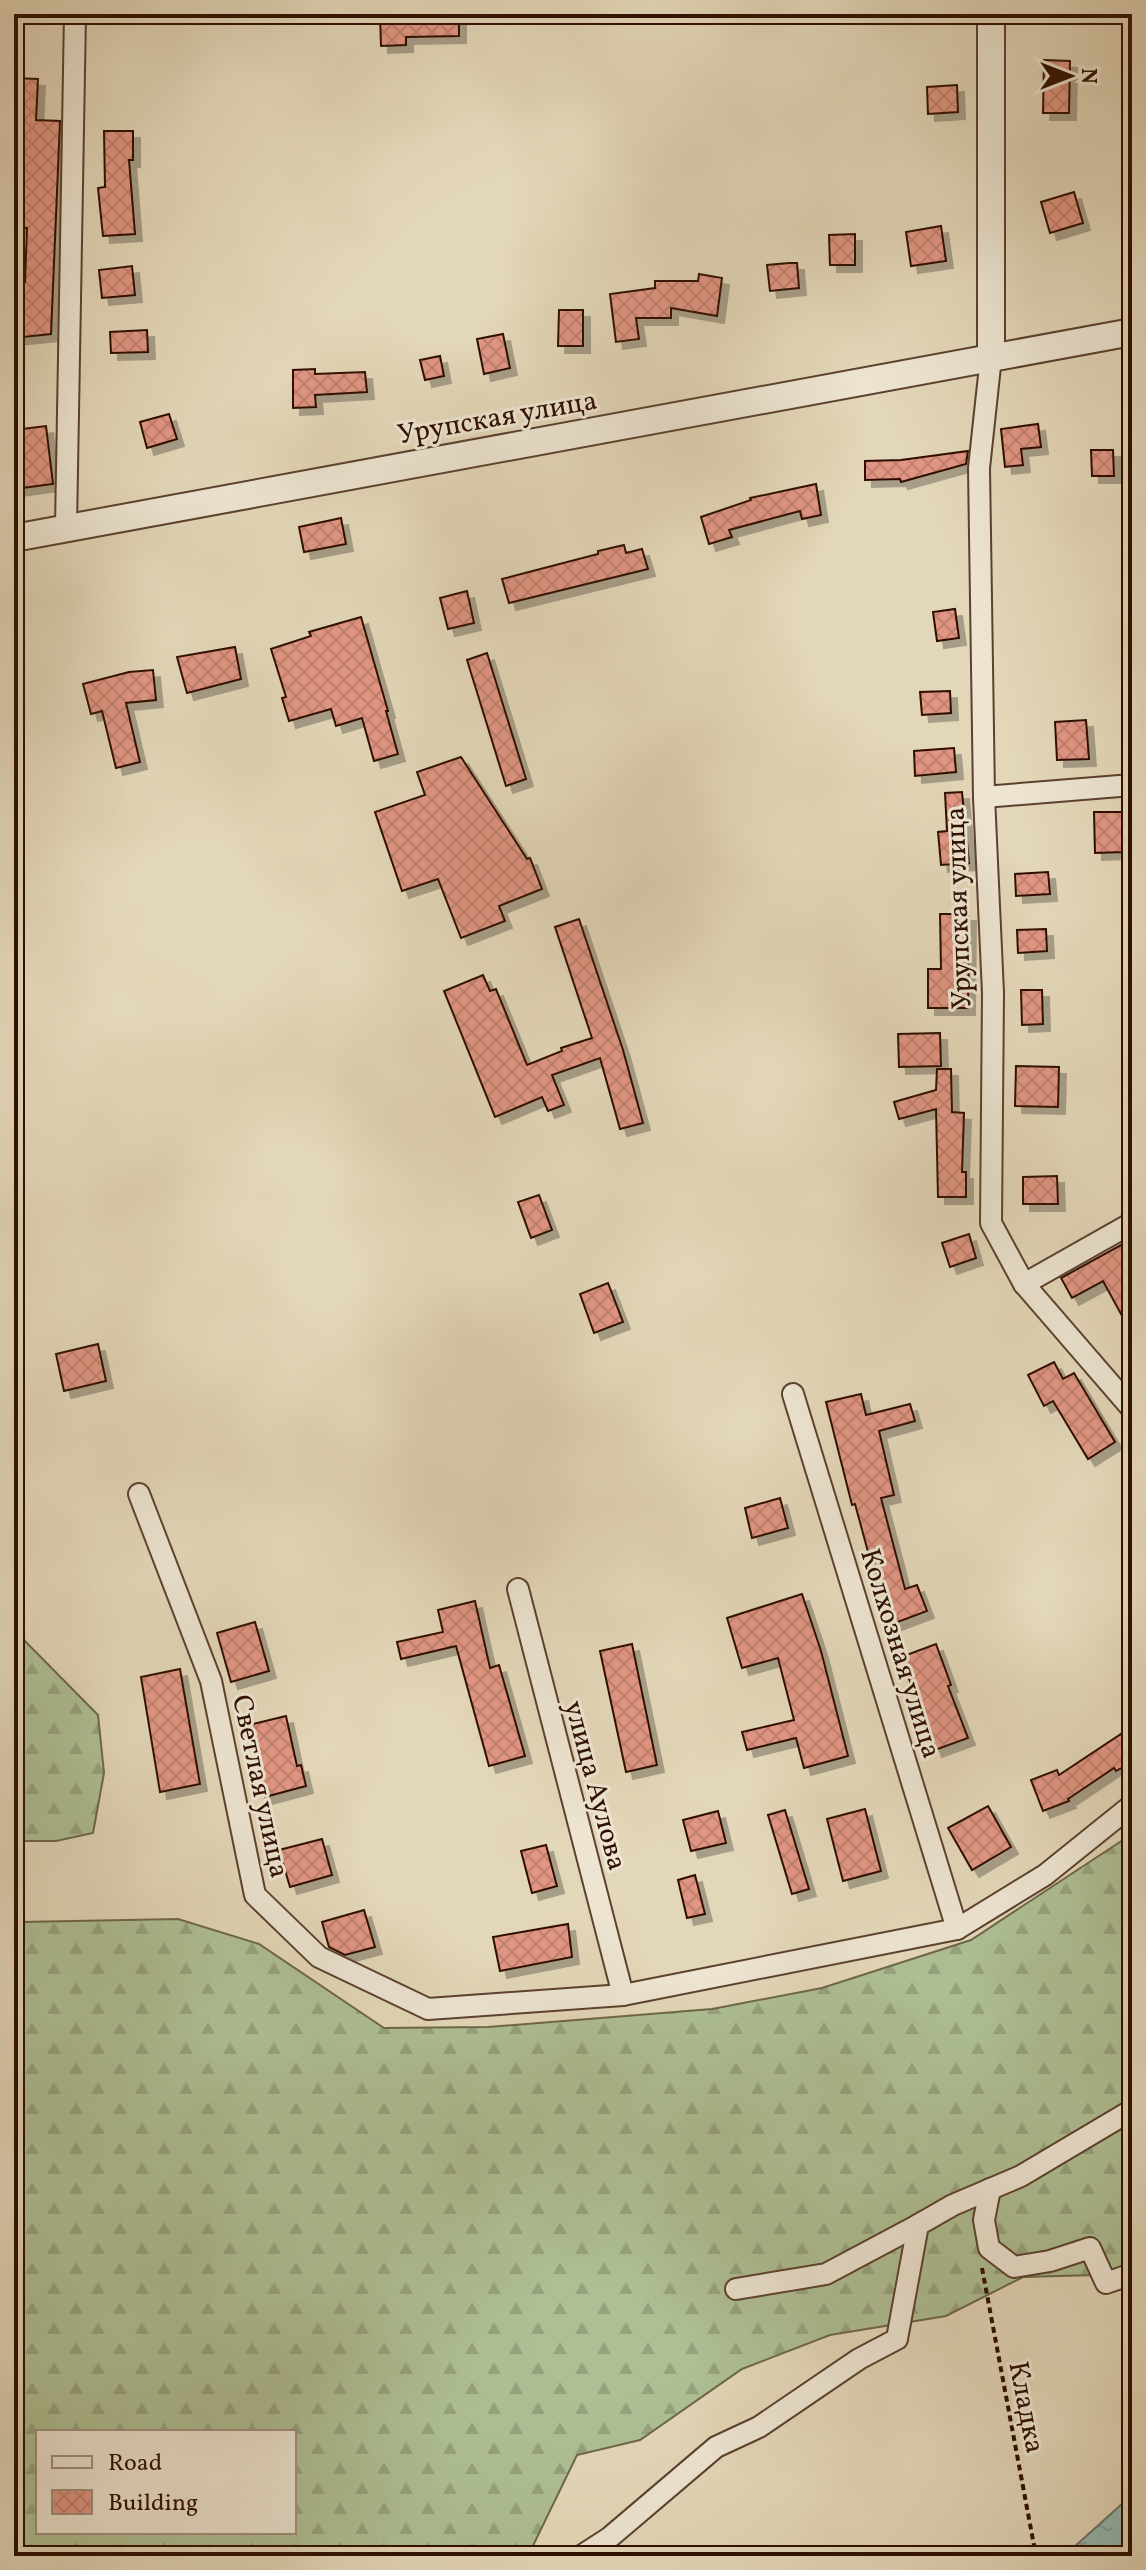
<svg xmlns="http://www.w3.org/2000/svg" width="1146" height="2570" font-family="Vollkorn,serif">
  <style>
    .forest { fill: url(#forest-firs); stroke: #6e674a; stroke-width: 2; fill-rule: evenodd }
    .water { fill: url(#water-ripples); stroke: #6c756b; stroke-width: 2 }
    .building { fill: url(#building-cross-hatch); stroke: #2f0f01; stroke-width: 2; filter: url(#shadow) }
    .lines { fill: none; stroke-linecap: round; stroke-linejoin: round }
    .minor-casing { stroke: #5c412f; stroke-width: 24 }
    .tertiary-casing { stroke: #5c412f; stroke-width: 30 }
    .path { stroke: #2f0f01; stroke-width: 4; stroke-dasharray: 6 4; stroke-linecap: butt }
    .minor { stroke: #ede5d2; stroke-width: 20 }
    .tertiary { stroke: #ede5d2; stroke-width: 26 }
    .labels { text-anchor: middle; stroke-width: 6; stroke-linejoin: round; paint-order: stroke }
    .street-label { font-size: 28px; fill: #2f0f01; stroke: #ede5d2 }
  </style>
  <defs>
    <pattern id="forest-firs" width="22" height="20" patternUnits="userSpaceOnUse" patternTransform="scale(2)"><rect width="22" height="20" fill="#aebf94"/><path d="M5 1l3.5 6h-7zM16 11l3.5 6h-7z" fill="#96a37e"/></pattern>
    <pattern id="water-ripples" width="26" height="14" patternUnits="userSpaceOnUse" patternTransform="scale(2)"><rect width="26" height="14" fill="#95b9b2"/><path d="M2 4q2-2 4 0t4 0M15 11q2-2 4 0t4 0" fill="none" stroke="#819e97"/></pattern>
    <pattern id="building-cross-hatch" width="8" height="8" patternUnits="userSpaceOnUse" patternTransform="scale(2)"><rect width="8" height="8" fill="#e19683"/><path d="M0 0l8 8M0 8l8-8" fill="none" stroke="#c1806f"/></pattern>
    <filter id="shadow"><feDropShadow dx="7" dy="7" stdDeviation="0" flood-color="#0004"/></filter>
  </defs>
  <rect width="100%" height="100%" fill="#e3d7b9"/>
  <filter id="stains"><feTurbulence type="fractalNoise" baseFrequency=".0025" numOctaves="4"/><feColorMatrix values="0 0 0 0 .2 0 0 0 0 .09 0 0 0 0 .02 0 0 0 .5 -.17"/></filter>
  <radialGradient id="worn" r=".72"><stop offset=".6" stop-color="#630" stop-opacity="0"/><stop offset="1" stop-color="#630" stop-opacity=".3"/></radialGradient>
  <g class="forest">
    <path d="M 14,1630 L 98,1715 L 104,1773 L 93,1833 L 56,1841 L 14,1841 Z"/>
    <path d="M 1132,1834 L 1132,2274 L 1023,2277 L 946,2316 L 830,2335 L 742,2369 L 640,2440 L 577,2455 L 528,2556 L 14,2556 L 14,1919 L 21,1922 L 178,1919 L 259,1944 L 384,2028 L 488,2027 L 712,2009 L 822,1988 L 971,1940 ZM 38,2432 L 294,2432 L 294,2532 L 38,2532 Z"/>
  </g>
  <path class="water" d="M 1132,2495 L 1132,2556 L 1064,2556 Z"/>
  <g class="building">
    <path d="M 459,14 L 459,36 L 406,37 L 406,45 L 381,46 L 380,15 Z"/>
    <path d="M 1044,60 L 1070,61 L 1069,113 L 1043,113 Z"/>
    <path d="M 14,78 L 38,79 L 36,120 L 60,121 L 51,334 L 14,338 L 14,282 L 25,282 L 27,228 L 18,227 L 21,152 L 14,152 Z"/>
    <path d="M 957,85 L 958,112 L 928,114 L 927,87 Z"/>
    <path d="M 104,131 L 133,131 L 133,160 L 129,160 L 135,234 L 103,236 L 98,188 L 105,187 Z"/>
    <path d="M 1074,192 L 1083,223 L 1050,233 L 1041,202 Z"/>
    <path d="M 941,226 L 946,261 L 911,266 L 906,232 Z"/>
    <path d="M 855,234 L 855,265 L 830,265 L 829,235 Z"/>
    <path d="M 789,263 L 797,263 L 799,288 L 770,291 L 767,265 Z"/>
    <path d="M 132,266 L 135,295 L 102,298 L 99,270 Z"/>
    <path d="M 699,274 L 722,278 L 717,316 L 671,308 L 671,318 L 636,318 L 639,339 L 616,342 L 610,294 L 655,288 L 655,281 L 698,281 Z"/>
    <path d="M 559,310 L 583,310 L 583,346 L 558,346 Z"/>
    <path d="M 147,330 L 148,352 L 111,353 L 110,332 Z"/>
    <path d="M 503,334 L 510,368 L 484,374 L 477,339 Z"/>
    <path d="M 440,356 L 444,376 L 425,380 L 420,360 Z"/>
    <path d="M 315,369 L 315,374 L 365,372 L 367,392 L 315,395 L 316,407 L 293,408 L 293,370 Z"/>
    <path d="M 169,414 L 177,439 L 147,448 L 140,422 Z"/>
    <path d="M 1038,424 L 1041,447 L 1021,449 L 1023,465 L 1005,467 L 1001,429 Z"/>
    <path d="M 46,426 L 53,484 L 14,489 L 14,430 Z"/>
    <path d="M 1091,450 L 1113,450 L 1114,476 L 1092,476 Z"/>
    <path d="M 968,451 L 966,464 L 901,482 L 900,479 L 865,480 L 865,461 L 901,460 Z"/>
    <path d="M 816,484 L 821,515 L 802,519 L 800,511 L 729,530 L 732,537 L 709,544 L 701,517 L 751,500 L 750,498 Z"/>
    <path d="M 341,518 L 346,544 L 304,552 L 299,527 Z"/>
    <path d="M 624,545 L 626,553 L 642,549 L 648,569 L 509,603 L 502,579 L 598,554 L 598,551 Z"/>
    <path d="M 467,591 L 474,623 L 448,629 L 440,598 Z"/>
    <path d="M 955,609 L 959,638 L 937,641 L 933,612 Z"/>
    <path d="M 361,617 L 388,711 L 386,711 L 398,754 L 374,761 L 362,718 L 336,726 L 331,709 L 289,721 L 282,698 L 286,697 L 271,649 L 311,636 L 309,632 Z"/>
    <path d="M 235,647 L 241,679 L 187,693 L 177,657 Z"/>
    <path d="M 487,653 L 526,779 L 506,786 L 467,660 Z"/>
    <path d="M 153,670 L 156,700 L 126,703 L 140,762 L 116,768 L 102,711 L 91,714 L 83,684 L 129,672 Z"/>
    <path d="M 950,691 L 951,713 L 922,715 L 920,692 Z"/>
    <path d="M 1086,720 L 1089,759 L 1057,760 L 1055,722 Z"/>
    <path d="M 954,748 L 956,772 L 915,776 L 914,751 Z"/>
    <path d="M 461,757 L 527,859 L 530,858 L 542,889 L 499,906 L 505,921 L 461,938 L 438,879 L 402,891 L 375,812 L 425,795 L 417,772 Z"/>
    <path d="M 962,792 L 969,863 L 941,865 L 938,832 L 947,831 L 945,793 Z"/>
    <path d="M 1094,812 L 1122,812 L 1124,852 L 1095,853 Z"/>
    <path d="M 1048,872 L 1050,894 L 1016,896 L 1015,874 Z"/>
    <path d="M 940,914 L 969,914 L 968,1008 L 928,1008 L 928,969 L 941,969 Z"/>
    <path d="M 579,919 L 623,1050 L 643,1123 L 620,1129 L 600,1058 L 552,1075 L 564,1105 L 548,1111 L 542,1097 L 495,1117 L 444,991 L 483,975 L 490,991 L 496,989 L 527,1065 L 562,1051 L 561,1048 L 592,1038 L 555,927 Z"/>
    <path d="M 1046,929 L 1047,951 L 1018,953 L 1017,930 Z"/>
    <path d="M 1021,990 L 1042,990 L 1043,1024 L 1022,1025 Z"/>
    <path d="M 940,1033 L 941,1066 L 899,1067 L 898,1034 Z"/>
    <path d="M 1016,1066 L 1059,1067 L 1058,1107 L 1015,1106 Z"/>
    <path d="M 937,1069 L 951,1069 L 952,1112 L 964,1113 L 962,1172 L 966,1172 L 966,1197 L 938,1197 L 936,1109 L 899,1119 L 894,1102 L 936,1090 Z"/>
    <path d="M 1057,1176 L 1058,1204 L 1023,1204 L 1023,1177 Z"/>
    <path d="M 539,1195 L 552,1230 L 531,1238 L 518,1202 Z"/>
    <path d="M 969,1234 L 976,1258 L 950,1267 L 942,1243 Z"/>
    <path d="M 1132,1239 L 1132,1334 L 1103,1281 L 1072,1298 L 1061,1278 Z"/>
    <path d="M 608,1283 L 623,1322 L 594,1333 L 580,1294 Z"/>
    <path d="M 98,1344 L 106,1381 L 64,1391 L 56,1354 Z"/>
    <path d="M 1054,1362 L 1063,1379 L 1074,1373 L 1115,1442 L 1088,1459 L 1053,1401 L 1044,1406 L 1028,1375 Z"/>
    <path d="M 861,1394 L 866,1415 L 910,1404 L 915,1421 L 879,1431 L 894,1495 L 881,1498 L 905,1589 L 917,1585 L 927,1611 L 895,1623 L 875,1570 L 873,1570 L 855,1504 L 852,1505 L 826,1402 Z"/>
    <path d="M 780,1498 L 788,1528 L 752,1538 L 745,1508 Z"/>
    <path d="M 802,1594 L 821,1651 L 848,1756 L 804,1768 L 796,1738 L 747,1750 L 742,1732 L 794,1720 L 778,1658 L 742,1668 L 727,1618 Z"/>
    <path d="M 475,1601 L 490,1668 L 499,1665 L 525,1756 L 489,1766 L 456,1646 L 401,1659 L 397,1642 L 443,1632 L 438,1610 Z"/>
    <path d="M 255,1622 L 269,1671 L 231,1682 L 217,1633 Z"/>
    <path d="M 632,1644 L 657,1765 L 626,1772 L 600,1651 Z"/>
    <path d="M 936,1644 L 951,1685 L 948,1686 L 968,1738 L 935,1750 L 901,1657 Z"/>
    <path d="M 180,1669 L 200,1784 L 160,1792 L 141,1677 Z"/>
    <path d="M 286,1716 L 297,1766 L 301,1765 L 306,1786 L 265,1797 L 249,1725 Z"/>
    <path d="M 1121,1734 L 1132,1753 L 1132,1762 L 1116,1771 L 1114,1768 L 1068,1799 L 1069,1801 L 1043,1811 L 1031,1780 L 1057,1770 L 1059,1775 Z"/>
    <path d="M 988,1806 L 1011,1847 L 972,1870 L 948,1828 Z"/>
    <path d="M 865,1809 L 881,1871 L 843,1881 L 827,1819 Z"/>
    <path d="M 785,1810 L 809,1889 L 792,1894 L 768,1815 Z"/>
    <path d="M 718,1811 L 726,1843 L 691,1851 L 683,1820 Z"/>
    <path d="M 322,1839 L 332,1875 L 290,1887 L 279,1850 Z"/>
    <path d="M 546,1845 L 557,1886 L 532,1893 L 521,1851 Z"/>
    <path d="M 695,1875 L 705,1914 L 687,1918 L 678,1880 Z"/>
    <path d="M 364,1910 L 375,1947 L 345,1955 L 329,1947 L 322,1922 Z"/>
    <path d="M 568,1924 L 572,1957 L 500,1971 L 493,1937 Z"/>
  </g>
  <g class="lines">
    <defs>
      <g id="minor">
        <path d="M 991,357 L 979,468 L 984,797 L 993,993 L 991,1223 L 1024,1284 L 1132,1409"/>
        <path d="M 66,527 L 75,14"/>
        <path d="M 984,797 L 1132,785"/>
        <path d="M 1024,1284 L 1132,1223"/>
        <path d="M 793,1394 L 957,1929"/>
        <path d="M 139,1494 L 211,1681 L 255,1895 L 319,1957 L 428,2009 L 623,1995 L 957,1929 L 1045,1875 L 1132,1805"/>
        <path d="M 518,1589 L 623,1995"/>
        <path d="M 990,2189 L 984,2220 L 989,2248 L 1014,2267 L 1050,2261 L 1090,2248 L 1106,2283 L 1132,2274"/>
        <path d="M 736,2289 L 826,2274 L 918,2225"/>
        <path d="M 581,2556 L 609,2538 L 716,2447 L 759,2427 L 859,2359 L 897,2339 L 918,2225 L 953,2205 L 1021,2176 L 1132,2110"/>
      </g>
      <g id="tertiary">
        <path d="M 991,14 L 991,357"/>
        <path d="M 14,538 L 1132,332"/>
      </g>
    </defs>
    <use href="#minor" class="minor-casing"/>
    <use href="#tertiary" class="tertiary-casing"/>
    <path class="path" d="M 982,2268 L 1036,2556"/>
    <use href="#minor" class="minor"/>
    <use href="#tertiary" class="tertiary"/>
  </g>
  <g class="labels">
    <g class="street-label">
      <text transform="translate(497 416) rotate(-10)" y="10">Урупская улица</text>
      <text transform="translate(957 908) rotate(-92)" y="10">Урупская улица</text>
      <text transform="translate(902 1653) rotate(73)" y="10">Колхозная улица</text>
      <text transform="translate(597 1785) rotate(75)" y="10">улица Аулова</text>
      <text transform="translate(262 1786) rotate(78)" y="10">Светлая улица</text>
      <text transform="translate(1028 2407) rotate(79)" y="10">Кладка</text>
    </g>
  </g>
  <rect width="1146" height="2570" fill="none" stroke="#e3d7b9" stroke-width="48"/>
  <rect x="16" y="16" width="1114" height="2538" fill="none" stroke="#2f0f01" stroke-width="4"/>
  <rect x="24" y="24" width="1098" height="2522" fill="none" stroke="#2f0f01" stroke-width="2"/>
  <rect x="36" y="2430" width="260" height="104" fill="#ede5d2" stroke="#a18f7e" stroke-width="2"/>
  <rect x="52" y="2456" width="40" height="12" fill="#ede5d2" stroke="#a18f7e" stroke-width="2"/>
  <text x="108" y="2470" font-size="24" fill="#2f0f01">Road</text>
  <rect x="52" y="2490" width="40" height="24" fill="url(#building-cross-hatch)" stroke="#a18f7e" stroke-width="2"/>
  <text x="108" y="2510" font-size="24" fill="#2f0f01">Building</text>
  <g transform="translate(1070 76) rotate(90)" stroke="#ede5d2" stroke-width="6" paint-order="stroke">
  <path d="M0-6L14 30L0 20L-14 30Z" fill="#2f0f01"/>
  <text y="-12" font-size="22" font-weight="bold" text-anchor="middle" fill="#2f0f01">N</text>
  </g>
  <rect width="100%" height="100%" filter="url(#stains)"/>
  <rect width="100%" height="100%" fill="url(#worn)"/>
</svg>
